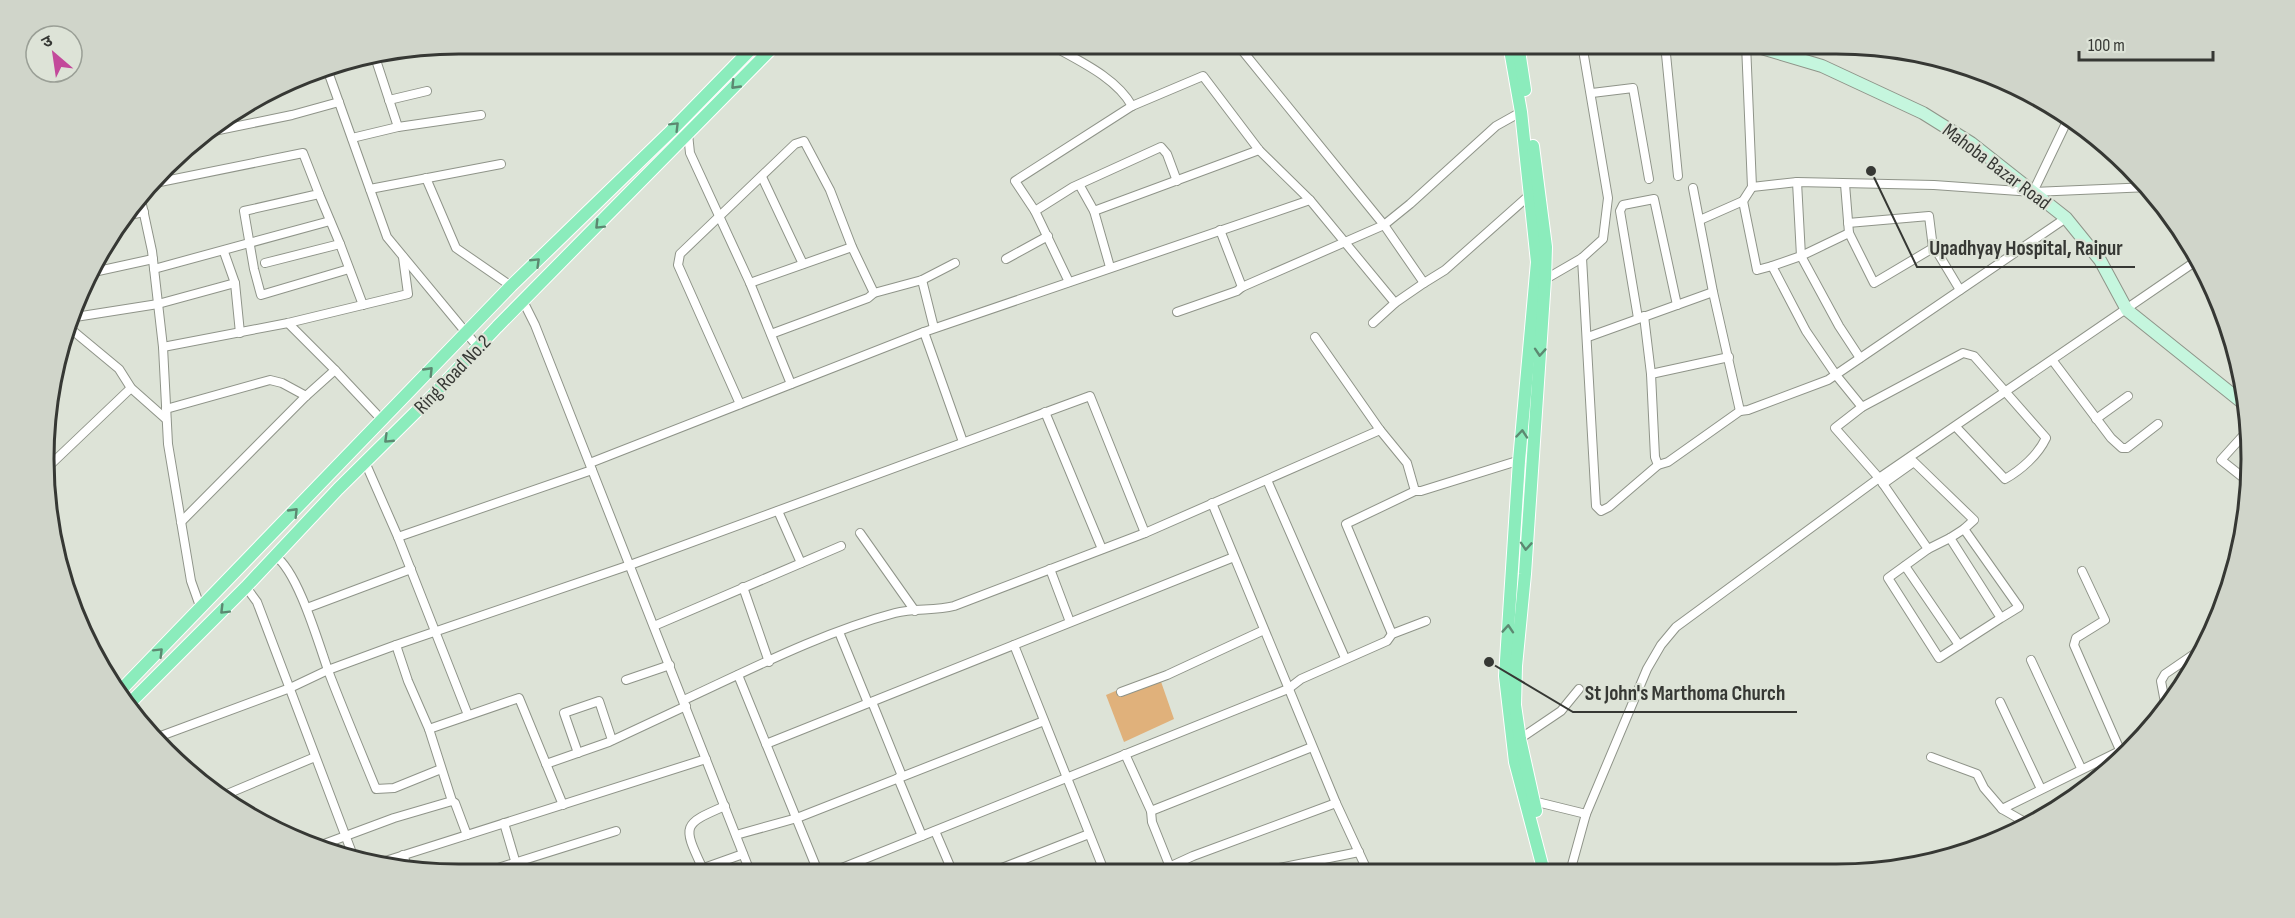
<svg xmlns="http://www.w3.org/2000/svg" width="2295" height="918" font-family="'Sofia Sans Condensed','Noto Sans Devanagari',sans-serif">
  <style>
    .green { fill: #e0b17b }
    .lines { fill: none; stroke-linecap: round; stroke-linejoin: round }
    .street-casing { stroke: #8f9489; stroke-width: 10 }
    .secondary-casing { stroke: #8f9489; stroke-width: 14 }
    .primary-casing { stroke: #fff; stroke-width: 14 }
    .street { stroke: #fff; stroke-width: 8 }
    .secondary { stroke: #c5f6de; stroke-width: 12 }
    .primary { stroke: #8becbc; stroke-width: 12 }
    .oneway { stroke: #5c8971 }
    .labels { text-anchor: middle; stroke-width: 4.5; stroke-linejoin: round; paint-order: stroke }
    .street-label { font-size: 20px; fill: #363834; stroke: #dde3d7 }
    .rim { fill: none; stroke: #363834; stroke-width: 3 }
    .leader { fill: none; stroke: #363834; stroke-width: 2 }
    .callout-dot { fill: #363834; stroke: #dde3d7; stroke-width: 2 }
    .callout-label { font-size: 21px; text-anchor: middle; font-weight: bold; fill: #363834; stroke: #dde3d7; stroke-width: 4.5; stroke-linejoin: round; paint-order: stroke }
  </style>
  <rect width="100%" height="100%" fill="#dde3d7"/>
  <path class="green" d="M 1158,673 L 1174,719 L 1124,742 L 1106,695 Z"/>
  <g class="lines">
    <defs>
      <g id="street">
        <path d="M 1049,44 C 1077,60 1116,77 1132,106"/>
        <path d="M 1237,44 L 1384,225 L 1424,283 L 1445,270 L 1533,192"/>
        <path d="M 1665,44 L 1678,176"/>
        <path d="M 375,57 L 398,127"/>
        <path d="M 326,66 L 387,237 L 478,347"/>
        <path d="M 1592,93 L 1633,88 L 1649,179"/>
        <path d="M 389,100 L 427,91"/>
        <path d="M 204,133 L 292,115 L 339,102"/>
        <path d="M 688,134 L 690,153 L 750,283 L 791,384"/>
        <path d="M 352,138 L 398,127 L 481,115"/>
        <path d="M 762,177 L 803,264"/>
        <path d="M 426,178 L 456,248 L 511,286"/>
        <path d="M 1797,182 L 1801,256 L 1839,326 L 1860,358"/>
        <path d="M 155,183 L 303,153 L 319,194 L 244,211 L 254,269 L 261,295 L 349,269"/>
        <path d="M 1845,184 L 1849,233 L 1874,283 L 1933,248"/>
        <path d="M 1080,186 L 1094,211 L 1110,267"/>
        <path d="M 1752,187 L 1797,182 L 1934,185 L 2033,192 L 2150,187"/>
        <path d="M 1693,188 L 1713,292 L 1740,411"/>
        <path d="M 370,189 L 501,164"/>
        <path d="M 2033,192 L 2069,117"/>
        <path d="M 141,200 L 152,251 L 163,347 L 168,444 L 191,581 L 201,609"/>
        <path d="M 1743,201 L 1757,270 L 1772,266 L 1806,331 L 1836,375 L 1862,407"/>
        <path d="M 1035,211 L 1073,187 L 1161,147 L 1167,154 L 1177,181"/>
        <path d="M 1094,211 L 1259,150"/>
        <path d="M 129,215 L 144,212"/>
        <path d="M 1700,220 L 1743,201 L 1752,187 L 1746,44"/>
        <path d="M 1848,223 L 1929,216 L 1933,248 L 1939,255 L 1960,290"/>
        <path d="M 1220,230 L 1242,287"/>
        <path d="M 340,244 L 363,305"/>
        <path d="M 224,252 L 235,283 L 240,333"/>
        <path d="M 1582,258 L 1596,506 L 1601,511 L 1609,507 L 1658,465 L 1668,462 L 1740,411 L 1748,410 L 1828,380 L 2066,218"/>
        <path d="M 1006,259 L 1048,236"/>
        <path d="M 265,263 L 340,244 L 319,194"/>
        <path d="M 1772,266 L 1801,256 L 1849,233"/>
        <path d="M 154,269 L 330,221"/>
        <path d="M 89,273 L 153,259"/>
        <path d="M 922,280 L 934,328"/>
        <path d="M 1544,280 L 1582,258 L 1603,239 L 1608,198 L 1582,44"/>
        <path d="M 1069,282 L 1035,211 L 1015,181 L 1132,106 L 1203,76 L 1259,150 L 1310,200 L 1395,303 L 1424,283"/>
        <path d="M 750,283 L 852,247"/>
        <path d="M 523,301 L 535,325 L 751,874"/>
        <path d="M 1177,312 L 1237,291 L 1242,287 L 1384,225 L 1410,204 L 1496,126 L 1521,112"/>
        <path d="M 1644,316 L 1651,374 L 1655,457 L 1658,465"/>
        <path d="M 69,318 L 158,304 L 235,283"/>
        <path d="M 1638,318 L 1620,211 L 1623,205 L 1654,199 L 1677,305"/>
        <path d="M 288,323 L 335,370 L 382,420"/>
        <path d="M 1373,323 L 1395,303"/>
        <path d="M 72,330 L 119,369 L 131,388 L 166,419"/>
        <path d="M 924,332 L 963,442"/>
        <path d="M 771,334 L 868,298 L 874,293 L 922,280 L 955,263"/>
        <path d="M 1315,337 L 1380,430 L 1407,463 L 1415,491"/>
        <path d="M 1588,337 L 1713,292"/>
        <path d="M 163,347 L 288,323 L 408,294 L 403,257"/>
        <path d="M 2053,361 L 2111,438 L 2122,448 L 2127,448 L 2158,424"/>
        <path d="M 1651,374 L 1729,357"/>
        <path d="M 740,404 L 678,265 L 680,254 L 795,144 L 804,141 L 830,190 L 852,247 L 874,293"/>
        <path d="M 166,409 L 270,380 L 282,383 L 306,396"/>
        <path d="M 1045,412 L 1102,549"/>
        <path d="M 2096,419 L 2128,396"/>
        <path d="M 1956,427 L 2005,479 C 2021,470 2038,455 2046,438 L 1974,356 L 1963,353 L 1862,407 L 1835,428 L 1879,478 L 1928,549 L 1888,578 L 1939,658 L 2001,618 L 1950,538 L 1964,529 L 2019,607 L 2001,618"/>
        <path d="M 2249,429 L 2221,460 L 2250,483"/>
        <path d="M 365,462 L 398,537 L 468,715"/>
        <path d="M 590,463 L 924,332 L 1310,200"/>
        <path d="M 49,466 L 131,388"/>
        <path d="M 1267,480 L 1345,658"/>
        <path d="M 1883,484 L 1914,462 L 1974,520 L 1964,529"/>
        <path d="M 1212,503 L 1336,803 L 1368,872"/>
        <path d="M 778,511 L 801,563"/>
        <path d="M 181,522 L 306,396 L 335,370"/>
        <path d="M 860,533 L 915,611"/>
        <path d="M 398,537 L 592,470"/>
        <path d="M 1928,549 L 1950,538"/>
        <path d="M 275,556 C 298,571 319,645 329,673 C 344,712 360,750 376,789 L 394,788 L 441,769"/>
        <path d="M 1905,566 L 1959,645"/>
        <path d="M 1050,569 L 1070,622"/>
        <path d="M 2082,571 L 2105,620 L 2076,638 L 2074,645 L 2120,750"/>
        <path d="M 246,587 L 257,602 L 355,861"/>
        <path d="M 743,587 L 769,662"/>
        <path d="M 307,608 L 411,569"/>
        <path d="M 654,626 L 841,546"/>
        <path d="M 839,632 L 868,703"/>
        <path d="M 1392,634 L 1346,524 L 1415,491 L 1421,491 L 1533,456"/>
        <path d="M 396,645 L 408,681 L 429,729 L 452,801 L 455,803 L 467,835"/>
        <path d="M 1014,645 L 1105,873"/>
        <path d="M 2031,660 L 2081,768"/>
        <path d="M 738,675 L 819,874"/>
        <path d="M 626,680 L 670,665"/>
        <path d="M 1121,692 L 1167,675 L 1264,630"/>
        <path d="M 684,700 C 751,669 823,632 895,613 C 914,608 935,611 954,606 L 1145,533 L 1380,430"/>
        <path d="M 872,702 L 902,776"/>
        <path d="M 2000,702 L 2041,789"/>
        <path d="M 2166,708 L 2161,681 L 2165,674 L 2200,650"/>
        <path d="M 429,729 L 519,698 L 563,805"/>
        <path d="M 158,737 L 290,688 L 328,670 L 396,645 L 630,565 L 1090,396 L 1145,533"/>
        <path d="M 1518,740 L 1561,711 L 1579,689"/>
        <path d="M 766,744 L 1234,557"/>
        <path d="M 578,753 L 564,713 L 599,701 L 612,740"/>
        <path d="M 1125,754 L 1151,811 L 1152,822 L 1170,867"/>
        <path d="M 1931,757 L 1977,774 L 1984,788 L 2002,809"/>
        <path d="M 546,764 L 609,742 L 686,706"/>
        <path d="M 898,778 L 922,836"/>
        <path d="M 220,797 L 315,757"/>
        <path d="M 1533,801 L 1586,814"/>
        <path d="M 1151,811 L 1312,747"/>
        <path d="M 504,823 L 519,874"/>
        <path d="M 2030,825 L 2002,809 L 2134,744"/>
        <path d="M 935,831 L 953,873"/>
        <path d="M 736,835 L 797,818 L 1044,721"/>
        <path d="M 316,847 L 394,818 L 452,801"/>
        <path d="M 403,855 L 408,868"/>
        <path d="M 376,864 L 706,759"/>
        <path d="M 702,867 C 682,825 683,824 725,806"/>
        <path d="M 1259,872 L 1359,852"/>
        <path d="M 1570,872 L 1586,814 L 1647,669 L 1661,645 L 1676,627 L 1879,478 L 2199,259"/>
        <path d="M 989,873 L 1089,834"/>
        <path d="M 1156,873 L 1193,856 L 1336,803"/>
        <path d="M 479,874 L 616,831"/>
        <path d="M 687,874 L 743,854"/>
        <path d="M 827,874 L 1288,689 L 1301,679 L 1387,641 L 1392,634 L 1426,621"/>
      </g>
      <path id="secondary" d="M 1748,44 L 1822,66 L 1923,113 L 1971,143 L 2066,218 L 2100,260 L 2127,310 L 2248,407"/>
      <g id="primary">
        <path d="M 1509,44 L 1521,112 L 1537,262 L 1519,461 L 1505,676 L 1515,762 L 1544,872"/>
        <path d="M 1518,44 L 1525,90"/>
        <path d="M 1533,146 L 1546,247 L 1545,279 L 1525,574 L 1516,666 L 1515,705 L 1520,739 L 1536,811"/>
        <path d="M 117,694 L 511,286 L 671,131 L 756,44"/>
        <path d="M 128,705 L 246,587 L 338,489 L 432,396 L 497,327 L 776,44"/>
      </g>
    </defs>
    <use href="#street" class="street-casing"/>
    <use href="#secondary" class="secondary-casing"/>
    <use href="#primary" class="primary-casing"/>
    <use href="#street" class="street"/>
    <use href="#secondary" class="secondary"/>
    <use href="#primary" class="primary"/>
  </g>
  <defs><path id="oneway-chevron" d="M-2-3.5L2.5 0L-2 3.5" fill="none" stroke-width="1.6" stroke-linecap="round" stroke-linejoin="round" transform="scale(1.5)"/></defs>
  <g class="oneway">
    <use href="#oneway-chevron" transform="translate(735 85) rotate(134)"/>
    <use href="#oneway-chevron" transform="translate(675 126) rotate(-45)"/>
    <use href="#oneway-chevron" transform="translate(599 225) rotate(135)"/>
    <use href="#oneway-chevron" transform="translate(536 262) rotate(-44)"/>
    <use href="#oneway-chevron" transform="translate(1540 352) rotate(94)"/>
    <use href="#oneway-chevron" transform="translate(429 371) rotate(-46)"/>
    <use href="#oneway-chevron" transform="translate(1522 434) rotate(-85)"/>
    <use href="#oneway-chevron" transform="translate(388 439) rotate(136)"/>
    <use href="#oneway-chevron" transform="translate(294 512) rotate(-46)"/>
    <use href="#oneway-chevron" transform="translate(1526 546) rotate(94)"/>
    <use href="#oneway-chevron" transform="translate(224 610) rotate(135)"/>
    <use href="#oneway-chevron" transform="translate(1508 629) rotate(-86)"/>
    <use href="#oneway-chevron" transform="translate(159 652) rotate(-45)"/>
  </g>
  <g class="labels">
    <g class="street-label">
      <text transform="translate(1997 166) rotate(37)" y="7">Mahoba Bazar Road</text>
      <text transform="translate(452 374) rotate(-46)" y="7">Ring Road No.2</text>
    </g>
  </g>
  <path d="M0 0H2295V918H0ZM459 54H1836A405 405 0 0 1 2241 459V459A405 405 0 0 1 1836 864H459A405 405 0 0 1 54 459V459A405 405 0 0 1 459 54Z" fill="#d0d5ca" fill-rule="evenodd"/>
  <path class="rim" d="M459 54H1836A405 405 0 0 1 2241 459V459A405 405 0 0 1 1836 864H459A405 405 0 0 1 54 459V459A405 405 0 0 1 459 54Z"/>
  <path class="leader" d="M1871 171L1917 267H2135M1489 662L1573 712H1797"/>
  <g class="callout-dot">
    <circle cx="1871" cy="171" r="6"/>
    <circle cx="1489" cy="662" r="6"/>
  </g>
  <g class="callout-label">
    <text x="2026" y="255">Upadhyay Hospital, Raipur</text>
    <text x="1685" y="700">St John's Marthoma Church</text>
  </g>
  <g transform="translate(54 54) rotate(331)"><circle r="28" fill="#dde3d7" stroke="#9a9f96" stroke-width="1.5"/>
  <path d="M0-4.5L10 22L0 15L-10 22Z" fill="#c3499b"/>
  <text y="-9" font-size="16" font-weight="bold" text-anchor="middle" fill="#363834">उ</text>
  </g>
  <path d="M2079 51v9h134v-9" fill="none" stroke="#363834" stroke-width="3"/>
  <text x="2088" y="51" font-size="18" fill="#363834" stroke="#dde3d7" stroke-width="4.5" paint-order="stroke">100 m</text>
</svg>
